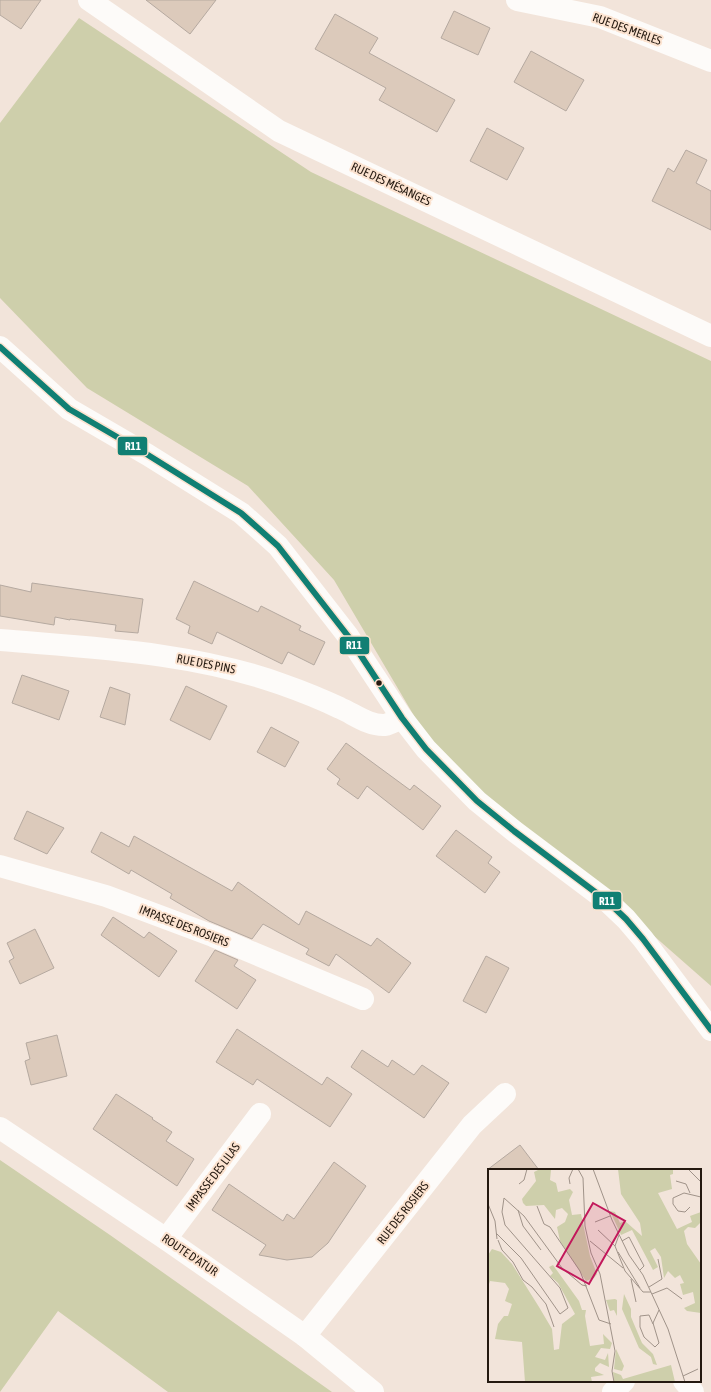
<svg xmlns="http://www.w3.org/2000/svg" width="711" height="1392" font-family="'Asap Condensed',sans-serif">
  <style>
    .green { fill: #cecfab }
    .building { fill: #dccabb; stroke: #b5a9a0 }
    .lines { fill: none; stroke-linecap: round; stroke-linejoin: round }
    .minor { stroke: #fdfbf9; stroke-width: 22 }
    .major { stroke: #fdfbf9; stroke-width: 22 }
    .bus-1-casing { stroke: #fce3d0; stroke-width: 9 }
    .bus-1 { stroke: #107f73; stroke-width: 6 }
    .bus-dot { fill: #241910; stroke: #fce3d0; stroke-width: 1.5 }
    .labels { text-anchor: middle; stroke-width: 4; stroke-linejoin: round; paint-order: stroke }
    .street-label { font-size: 12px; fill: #241910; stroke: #fce3d0 }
    .inset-road { fill: none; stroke: #a09389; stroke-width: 1 }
    .view { fill: #c2185b; fill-opacity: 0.15; stroke: #c2185b; stroke-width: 2 }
    .inset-edge { fill: none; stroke: #241910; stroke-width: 2 }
    .line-badge { stroke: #fce3d0; stroke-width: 1.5 }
    .badge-label { font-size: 11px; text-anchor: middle; font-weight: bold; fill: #fff }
  </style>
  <rect width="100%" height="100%" fill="#f2e4da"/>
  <g class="green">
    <path d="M 79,18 L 311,172 L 711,361 L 711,986 L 596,885 L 497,810 L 423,731 L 334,580 L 248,486 L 87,388 L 0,298 L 0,123 Z"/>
    <path d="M 0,1160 L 110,1235 L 332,1392 L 168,1392 L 58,1311 L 0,1392 Z"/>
  </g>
  <g class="building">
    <path d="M 0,0 L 41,0 L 21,29 L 0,15 Z"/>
    <path d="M 146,0 L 216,0 L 190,34 Z"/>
    <path d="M 454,11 L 490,28 L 478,55 L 441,38 Z"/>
    <path d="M 335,14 L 378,38 L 369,53 L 455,100 L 437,132 L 379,100 L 386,88 L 315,49 Z"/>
    <path d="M 531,51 L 584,80 L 566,111 L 514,82 Z"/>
    <path d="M 487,128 L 524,148 L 507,180 L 470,161 Z"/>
    <path d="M 686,150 L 707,160 L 696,183 L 711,191 L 711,230 L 652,201 L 668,168 L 674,172 Z"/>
    <path d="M 194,581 L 258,612 L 261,606 L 301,626 L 299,630 L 325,642 L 314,665 L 288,652 L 282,664 L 217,632 L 212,644 L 188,633 L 190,626 L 176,619 Z"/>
    <path d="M 32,583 L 143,599 L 138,633 L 115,631 L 116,625 L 70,619 L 70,620 L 55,617 L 54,625 L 0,616 L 0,585 L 31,592 Z"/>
    <path d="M 22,675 L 69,691 L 59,720 L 12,703 Z"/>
    <path d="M 186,686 L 227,706 L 210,740 L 170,720 Z"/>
    <path d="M 110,687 L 130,694 L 125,725 L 100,717 Z"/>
    <path d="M 271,727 L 299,742 L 285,767 L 257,752 Z"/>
    <path d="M 346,743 L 410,790 L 414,785 L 441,806 L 423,830 L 367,786 L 358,799 L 337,784 L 340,779 L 327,769 Z"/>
    <path d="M 27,811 L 64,828 L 47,854 L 14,839 Z"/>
    <path d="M 456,830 L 492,857 L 488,863 L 500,872 L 485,893 L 436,856 Z"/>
    <path d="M 101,832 L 129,847 L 134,836 L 232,891 L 238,882 L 299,925 L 306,911 L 371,946 L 377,938 L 411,963 L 389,993 L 336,954 L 329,966 L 306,954 L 309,949 L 263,924 L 252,939 L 209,921 L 170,898 L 172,894 L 131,870 L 129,874 L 91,852 Z"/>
    <path d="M 113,917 L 144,938 L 149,932 L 177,951 L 159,977 L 101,935 Z"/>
    <path d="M 35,929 L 54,968 L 20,984 L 9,961 L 14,958 L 7,943 Z"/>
    <path d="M 215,950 L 238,960 L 234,966 L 256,980 L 237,1009 L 195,981 Z"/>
    <path d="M 486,956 L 509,968 L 486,1013 L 463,1001 Z"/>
    <path d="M 237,1029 L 322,1085 L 327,1077 L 352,1094 L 330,1127 L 257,1079 L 253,1085 L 216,1062 Z"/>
    <path d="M 57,1035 L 67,1076 L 31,1085 L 25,1061 L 30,1059 L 26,1043 Z"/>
    <path d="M 362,1050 L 388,1067 L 392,1060 L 414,1075 L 422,1065 L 449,1083 L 424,1118 L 351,1067 Z"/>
    <path d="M 116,1094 L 153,1118 L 152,1119 L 172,1132 L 166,1141 L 194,1159 L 177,1186 L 93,1129 Z"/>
    <path d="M 520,1145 L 539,1170 L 487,1170 Z"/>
    <path d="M 334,1162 L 366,1186 L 328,1243 L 312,1257 L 287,1260 L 259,1255 L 266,1245 L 212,1210 L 229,1184 L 283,1221 L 287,1214 L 294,1219 Z"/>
  </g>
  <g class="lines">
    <g class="minor">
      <path d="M 89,0 L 279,131 L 711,336"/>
      <path d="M 517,0 L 600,17 L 711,61"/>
      <path d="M 0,347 L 69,409 L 148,455 L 241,513 L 278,546 L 348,636 L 402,718 L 426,749 L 477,801 L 514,831 L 607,901 L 626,919 L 643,939 L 711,1030"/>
      <path d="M 0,640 C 94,648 192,652 281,684 C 301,691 321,699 340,708 C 354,714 369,726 385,725 C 390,724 397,720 402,718"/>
      <path d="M 0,866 L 106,896 L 213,936 L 363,999"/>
      <path d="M 166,1239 L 260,1114"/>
      <path d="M 305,1336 L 472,1125 L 505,1094"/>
      <path d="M 684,1381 L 693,1392"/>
      <path d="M 613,1392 L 624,1381"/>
    </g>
    <path class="major" d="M 0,1128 L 166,1239 L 305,1336 L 373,1392"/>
    <defs>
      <path id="bus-1" d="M 0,347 L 69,409 L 148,455 L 241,513 L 278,546 L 348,636 L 402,718 L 426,749 L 477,801 L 514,831 L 607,901 L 626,919 L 643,939 L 711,1030"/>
    </defs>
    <use href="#bus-1" class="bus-1-casing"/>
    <use href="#bus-1" class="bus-1"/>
  </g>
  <circle class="bus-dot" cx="379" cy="683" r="3.5"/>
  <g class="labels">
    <g class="street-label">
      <text transform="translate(627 29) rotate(20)" y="4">RUE DES MERLES</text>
      <text transform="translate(391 184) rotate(25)" y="4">RUE DES MÉSANGES</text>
      <text transform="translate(206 664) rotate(11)" y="4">RUE DES PINS</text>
      <text transform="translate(184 926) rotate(21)" y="4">IMPASSE DES ROSIERS</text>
      <text transform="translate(213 1177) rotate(-53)" y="4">IMPASSE DES LILAS</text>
      <text transform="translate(403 1213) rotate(-52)" y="4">RUE DES ROSIERS</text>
      <text transform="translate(190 1255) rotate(34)" y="4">ROUTE D'ATUR</text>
    </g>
  </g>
  <g transform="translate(488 1169)">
    <rect width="213" height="213" fill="#f2e4da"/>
    <path d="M 52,0 L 63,1 L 62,11 L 68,14 L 70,23 L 82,20 L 85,23 L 81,31 L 84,46 L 93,45 L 102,87 L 109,105 L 106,109 L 98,112 L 72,72 L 69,58 L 77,53 L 80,45 L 74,39 L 68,41 L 67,50 L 56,36 L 38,37 L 35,34 L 34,30 L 48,12 L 46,3 ZM 130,0 L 185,0 L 185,5 L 182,6 L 184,20 L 170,24 L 189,60 L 204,53 L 202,47 L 213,43 L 213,53 L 207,59 L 200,58 L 196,62 L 199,75 L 213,95 L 213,144 L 199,142 L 196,139 L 207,134 L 205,123 L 195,126 L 192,115 L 196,114 L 192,106 L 187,109 L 180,102 L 176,109 L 173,88 L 167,79 L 162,82 L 170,98 L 165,101 L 144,61 L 133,66 L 122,42 L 127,43 L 132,54 L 137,52 L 154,67 L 152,54 L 133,25 ZM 4,80 L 13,83 L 24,95 L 51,138 L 64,160 L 66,181 L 71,180 L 74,155 L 87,145 L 70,114 L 62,107 L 65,104 L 61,98 L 65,96 L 91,132 L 94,141 L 98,141 L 97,147 L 102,177 L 116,175 L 115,165 L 124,174 L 122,180 L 113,179 L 107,188 L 117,191 L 120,184 L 121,198 L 112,194 L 107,199 L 107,202 L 116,206 L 103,208 L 104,213 L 37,213 L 34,173 L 7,170 L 10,155 L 16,147 L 20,147 L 24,135 L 17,132 L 21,120 L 17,114 L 2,112 L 0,118 L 0,86 ZM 136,125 L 143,140 L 143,148 L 154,174 L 165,185 L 169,196 L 165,195 L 163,188 L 151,179 L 134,140 ZM 127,130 L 129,131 L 129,147 L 126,141 L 122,142 L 118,131 ZM 128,180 L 136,197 L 134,202 L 126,200 ZM 183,196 L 187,213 L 126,213 L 125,203 L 133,206 L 135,210 Z" fill="#cecfab"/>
    <path class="inset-road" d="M 90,0 L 95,9 L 97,57 L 103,84 L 112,105 L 127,182 L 124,202 L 126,213M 105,0 L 124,51 L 141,86 L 155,106 L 180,160 L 197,213M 200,0 L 213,13M 188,12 L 198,15 L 202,24M 31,15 L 36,11 L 39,0M 82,15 L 81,9 L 85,0M 0,35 L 7,52 L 9,70M 49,37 L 56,55 L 62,58 L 92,102 L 111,151 L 123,155M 202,38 L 197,43 L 190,42 L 185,35 L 185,29 L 196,24 L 213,28M 30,41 L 35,57 L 53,81M 107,53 L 122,47M 110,61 L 127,77M 8,64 L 33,89 L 72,145 L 80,139 L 72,119 L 17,56 L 14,43 L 16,29 L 36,47 L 74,99 L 94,116 L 99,117M 131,66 L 127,77 L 137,102 L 155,123 L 163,123M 10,71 L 14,81 L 25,93 L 35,111 L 44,118 L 58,135 L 66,158M 102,72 L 135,99M 134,72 L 141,68 L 156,97 L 152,101M 130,83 L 152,119M 143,110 L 148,133M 161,118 L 174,110 L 170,90M 164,125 L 179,119 L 194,130M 165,155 L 161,146 L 152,147 L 152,158 L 156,168 L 167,178 L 171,174 L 165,154 L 171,141M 195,207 L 210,200"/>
    <path class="view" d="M 105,34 L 137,52 L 101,115 L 69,97 Z"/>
    <rect width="213" height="213" class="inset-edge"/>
  </g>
  <g class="line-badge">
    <rect x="117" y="436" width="31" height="20" rx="4" fill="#107f73"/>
    <rect x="339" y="636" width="31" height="19" rx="4" fill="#107f73"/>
    <rect x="592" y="891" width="30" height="19" rx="4" fill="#107f73"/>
  </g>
  <g class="badge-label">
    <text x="133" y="450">R11</text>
    <text x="354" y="649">R11</text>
    <text x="607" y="905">R11</text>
  </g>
</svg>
